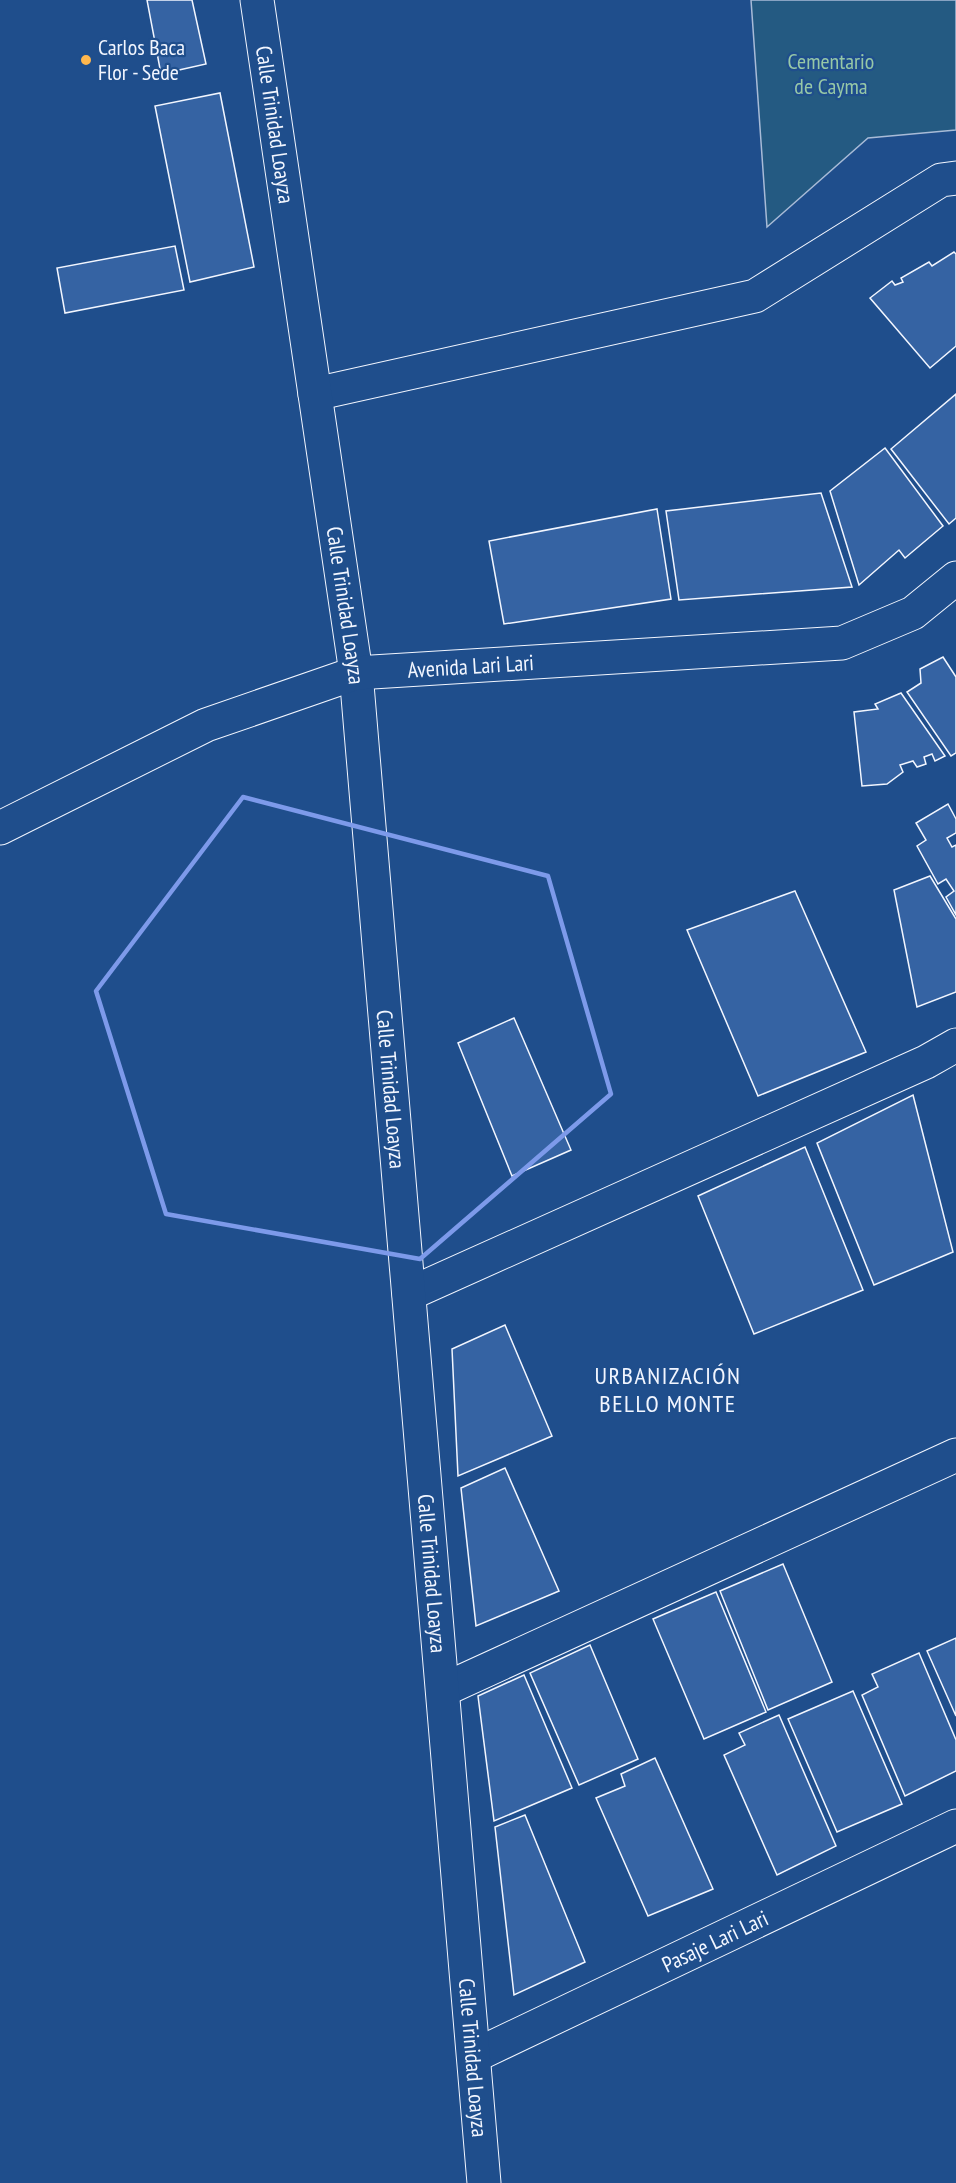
<svg xmlns="http://www.w3.org/2000/svg" width="956" height="2183" font-family="'PT Sans Narrow',sans-serif">
  <style>
    .green { fill: #245a82; stroke: #a8bbd7; stroke-width: 1.5 }
    .building { fill: #3563a3; stroke: #f2f6ff; stroke-width: 1.5 }
    .lines { fill: none; stroke-linecap: round; stroke-linejoin: round }
    .minor-casing { stroke: #f2f6ff; stroke-width: 35 }
    .tertiary-casing { stroke: #f2f6ff; stroke-width: 35 }
    .minor { stroke: #1f4e8c; stroke-width: 33 }
    .tertiary { stroke: #1f4e8c; stroke-width: 33 }
    .marked { fill: none; stroke: #7d9aea; stroke-width: 4.5; stroke-linejoin: round }
    .poi-dot { fill: #ffb74d; stroke: #1f4e8c; stroke-width: 2 }
    .labels { text-anchor: middle; stroke-width: 4.5; stroke-linejoin: round; paint-order: stroke }
    .poi-label { font-size: 22px; fill: #f2f6ff; stroke: #1f4e8c; text-anchor: start }
    .park-label { font-size: 22px; fill: #97c8a6; stroke: #1f4e8c }
    .street-label { font-size: 22px; fill: #f2f6ff; stroke: #1f4e8c }
    .neighbourhood-label { font-size: 24px; letter-spacing: 1.5px; fill: #f2f6ff; stroke: #1f4e8c }
  </style>
  <rect width="100%" height="100%" fill="#1f4e8c"/>
  <path class="green" d="M 751,0 L 956,0 L 956,130 L 868,138 L 767,227 Z"/>
  <g class="building">
    <path d="M 147,0 L 192,0 L 206,64 L 161,74 Z"/>
    <path d="M 220,93 L 254,267 L 190,282 L 155,106 Z"/>
    <path d="M 175,246 L 184,290 L 65,313 L 57,268 Z"/>
    <path d="M 954,252 L 956,254 L 956,346 L 930,368 L 870,298 L 892,281 L 895,285 L 903,282 L 901,278 L 929,262 L 932,266 Z"/>
    <path d="M 956,394 L 956,518 L 949,524 L 891,449 Z"/>
    <path d="M 885,448 L 943,526 L 905,558 L 899,550 L 859,585 L 830,491 Z"/>
    <path d="M 821,493 L 852,587 L 679,600 L 666,511 Z"/>
    <path d="M 657,509 L 671,599 L 504,624 L 489,541 Z"/>
    <path d="M 943,657 L 956,677 L 956,753 L 951,756 L 907,692 L 921,683 L 920,669 Z"/>
    <path d="M 901,693 L 945,756 L 935,761 L 932,754 L 924,757 L 926,764 L 917,767 L 913,761 L 900,765 L 903,772 L 887,784 L 862,786 L 854,712 L 878,709 L 875,704 Z"/>
    <path d="M 948,804 L 956,819 L 956,833 L 947,838 L 952,847 L 956,845 L 956,915 L 946,897 L 954,891 L 946,879 L 938,884 L 917,846 L 926,840 L 916,823 Z"/>
    <path d="M 930,876 L 956,919 L 956,992 L 917,1007 L 894,890 Z"/>
    <path d="M 795,891 L 866,1052 L 758,1096 L 687,930 Z"/>
    <path d="M 514,1018 L 571,1150 L 512,1176 L 458,1043 Z"/>
    <path d="M 913,1095 L 953,1252 L 874,1285 L 817,1143 Z"/>
    <path d="M 805,1147 L 863,1290 L 754,1334 L 698,1196 Z"/>
    <path d="M 505,1325 L 552,1436 L 458,1476 L 452,1349 Z"/>
    <path d="M 505,1468 L 559,1591 L 476,1626 L 461,1488 Z"/>
    <path d="M 783,1564 L 832,1682 L 768,1710 L 720,1591 Z"/>
    <path d="M 716,1592 L 766,1712 L 704,1739 L 653,1619 Z"/>
    <path d="M 956,1638 L 956,1716 L 927,1651 Z"/>
    <path d="M 590,1645 L 638,1759 L 579,1785 L 530,1673 Z"/>
    <path d="M 919,1653 L 956,1740 L 956,1771 L 905,1796 L 862,1695 L 878,1687 L 872,1674 Z"/>
    <path d="M 524,1675 L 572,1788 L 494,1821 L 478,1696 Z"/>
    <path d="M 853,1691 L 902,1804 L 837,1832 L 788,1719 Z"/>
    <path d="M 779,1715 L 836,1846 L 777,1875 L 724,1755 L 745,1745 L 739,1733 Z"/>
    <path d="M 655,1758 L 713,1889 L 648,1916 L 596,1798 L 625,1786 L 621,1774 Z"/>
    <path d="M 525,1815 L 585,1962 L 514,1995 L 495,1827 Z"/>
  </g>
  <g class="lines">
    <defs>
      <g id="minor">
        <path d="M 315,394 L 755,296 L 941,180 L 956,178"/>
        <path d="M 409,1294 L 926,1062 L 956,1045"/>
        <path d="M 443,1690 L 956,1455"/>
        <path id="s1" d="M 474,2056 L 956,1826"/>
      </g>
      <g id="tertiary">
        <path id="s2" d="M 257,0 L 356,673 L 484,2183"/>
        <path id="s3" d="M 0,828 L 206,725 L 356,673 L 842,643 L 913,613 L 956,578"/>
      </g>
    </defs>
    <use href="#minor" class="minor-casing"/>
    <use href="#tertiary" class="tertiary-casing"/>
    <use href="#minor" class="minor"/>
    <use href="#tertiary" class="tertiary"/>
  </g>
  <path class="marked" d="M 243,797 L 548,876 L 611,1094 L 420,1259 L 166,1214 L 96,991 Z"/>
  <circle class="poi-dot" cx="86" cy="60" r="6"/>
  <g class="labels">
    <g class="poi-label">
      <text x="98" y="55">Carlos Baca<tspan x="98" dy="25">Flor - Sede</tspan></text>
    </g>
    <g class="park-label">
      <text x="831" y="69">Cementario<tspan x="831" dy="25">de Cayma</tspan></text>
    </g>
    <g class="street-label">
      <text dy="8" stroke="none"><textPath href="#s2" startOffset="126">Calle Trinidad Loayza</textPath></text>
      <text dy="8" stroke="none"><textPath href="#s2" startOffset="612">Calle Trinidad Loayza</textPath></text>
      <text dy="8" stroke="none"><textPath href="#s3" startOffset="504">Avenida Lari Lari</textPath></text>
      <text dy="8" stroke="none"><textPath href="#s2" startOffset="1098">Calle Trinidad Loayza</textPath></text>
      <text dy="8" stroke="none"><textPath href="#s2" startOffset="1584">Calle Trinidad Loayza</textPath></text>
      <text dy="8" stroke="none"><textPath href="#s1" startOffset="267">Pasaje Lari Lari</textPath></text>
      <text dy="8" stroke="none"><textPath href="#s2" startOffset="2070">Calle Trinidad Loayza</textPath></text>
    </g>
    <g class="neighbourhood-label">
      <text x="668" y="1384">URBANIZACIÓN<tspan x="668" dy="28">BELLO MONTE</tspan></text>
    </g>
  </g>
</svg>
